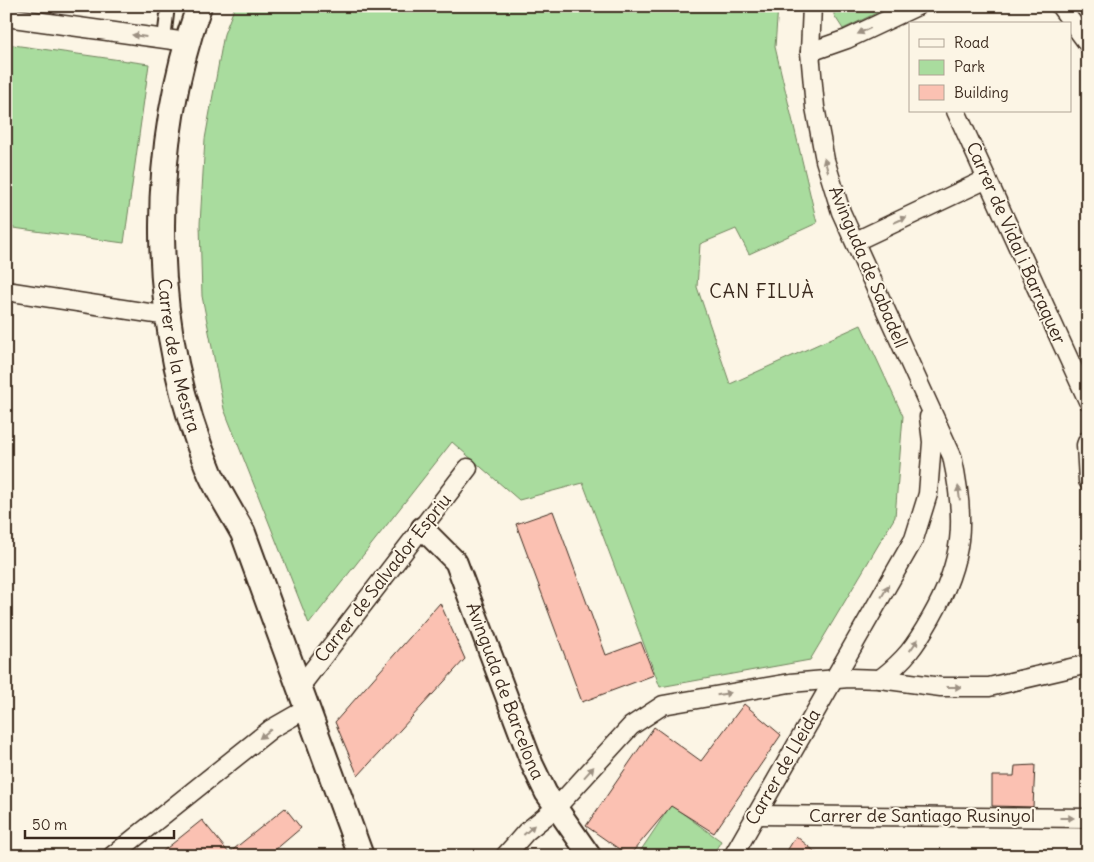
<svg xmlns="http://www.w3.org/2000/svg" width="1094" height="862" font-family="Delius,sans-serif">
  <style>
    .green { fill: #a9dc9e; stroke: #72835e }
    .building { fill: #fbc1b2; stroke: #3b2a1e }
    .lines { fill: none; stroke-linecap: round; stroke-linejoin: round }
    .pedestrian-casing { stroke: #3b2a1e; stroke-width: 16 }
    .minor-casing { stroke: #3b2a1e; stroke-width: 21 }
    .tertiary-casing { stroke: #3b2a1e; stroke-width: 25 }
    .secondary-casing { stroke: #3b2a1e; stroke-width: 28 }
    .pedestrian { stroke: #fcf5e5; stroke-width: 12 }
    .minor { stroke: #fcf5e5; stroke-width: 18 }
    .tertiary { stroke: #fcf5e5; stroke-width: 21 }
    .secondary { stroke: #fcf5e5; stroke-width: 24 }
    .oneway { fill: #9c9082 }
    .labels { text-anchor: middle; stroke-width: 4; stroke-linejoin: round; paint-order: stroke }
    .street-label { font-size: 18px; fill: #3b2a1e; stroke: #fcf5e5 }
    .neighbourhood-label { font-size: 19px; letter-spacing: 1px; fill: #3b2a1e; stroke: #fcf5e5 }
  </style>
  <rect width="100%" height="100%" fill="#fcf5e5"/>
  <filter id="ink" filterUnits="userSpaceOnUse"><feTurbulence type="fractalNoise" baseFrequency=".02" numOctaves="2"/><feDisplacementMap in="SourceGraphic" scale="10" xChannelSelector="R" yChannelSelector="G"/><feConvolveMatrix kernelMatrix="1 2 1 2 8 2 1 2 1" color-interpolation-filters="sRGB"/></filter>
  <g filter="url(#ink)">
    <g class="green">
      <path d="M 235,6 L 778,6 L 775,47 L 817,223 L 749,254 L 736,229 L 700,244 L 697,287 L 730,384 L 861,325 L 903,416 L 895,517 L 810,660 L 660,687 L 583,483 L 519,500 L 452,442 L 309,624 L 224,409 L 202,296 L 200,224 L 205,139 L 224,34 Z"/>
      <path d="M 834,6 L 891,6 L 843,29 L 834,15 Z"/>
      <path d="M 6,44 L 149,64 L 124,243 L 6,227 Z"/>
      <path d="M 671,805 L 721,841 L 712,856 L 637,856 Z"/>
    </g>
    <g class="building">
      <path d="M 553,511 L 606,655 L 641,642 L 654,675 L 582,702 L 516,524 Z"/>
      <path d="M 440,603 L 465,659 L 358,776 L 335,722 Z"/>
      <path d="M 744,704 L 781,735 L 714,833 L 671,806 L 629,856 L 586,826 L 654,727 L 701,761 Z"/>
      <path d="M 1035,765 L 1033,807 L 992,806 L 992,776 L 1014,776 L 1015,766 Z"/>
      <path d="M 285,808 L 301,828 L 268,856 L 157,856 L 202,820 L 229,853 Z"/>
      <path d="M 796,836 L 820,856 L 784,856 Z"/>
    </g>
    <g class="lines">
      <defs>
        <path id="pedestrian" d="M 164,39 L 168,6"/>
        <g id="minor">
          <path d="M 812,6 L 810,52 L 815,107 L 825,160 L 841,212 L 952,456 C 966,520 964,560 931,618 C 915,646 906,659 880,679"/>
          <path d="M 1060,6 L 1088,44"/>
          <path d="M 6,17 L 187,42"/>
          <path d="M 810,52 L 847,39 L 917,6"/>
          <path d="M 956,111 L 1088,401"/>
          <path d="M 856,241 L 987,179"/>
          <path d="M 6,291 L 168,316"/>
          <path d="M 1088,440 L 1086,445 L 1088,481"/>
          <path d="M 299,688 L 468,468"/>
          <path d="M 756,815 L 1088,818"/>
          <path d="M 112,856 L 271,729 L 306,709"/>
          <path d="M 505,856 L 526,832 L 556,808 L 631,726 L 663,705 L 790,683 L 849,678 L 880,679 L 941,687 L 989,687 L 1088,664"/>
          <path d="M 733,856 L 914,539 L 928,494 L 932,442 L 929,417"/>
        </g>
        <g id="tertiary">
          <path id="s1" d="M 422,528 L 456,562 L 532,764 L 546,793 L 590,856"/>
        </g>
        <g id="secondary">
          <path id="s2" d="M 199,6 C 147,155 149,327 210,473 C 219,493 232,513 243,533 L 361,856"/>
        </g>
      </defs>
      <use href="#pedestrian" class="pedestrian-casing"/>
      <use href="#minor" class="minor-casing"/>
      <use href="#tertiary" class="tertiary-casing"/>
      <use href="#secondary" class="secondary-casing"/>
      <use href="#pedestrian" class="pedestrian"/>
      <use href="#minor" class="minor"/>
      <use href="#tertiary" class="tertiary"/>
      <use href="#secondary" class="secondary"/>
    </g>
    <defs><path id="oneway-solid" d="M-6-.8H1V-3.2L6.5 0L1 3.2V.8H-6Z" transform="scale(1.25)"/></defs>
    <g class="oneway">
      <use href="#oneway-solid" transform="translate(864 31) rotate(155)"/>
      <use href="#oneway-solid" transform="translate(139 36) rotate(-172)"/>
      <use href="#oneway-solid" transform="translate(826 165) rotate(-107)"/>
      <use href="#oneway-solid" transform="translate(900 220) rotate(-25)"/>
      <use href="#oneway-solid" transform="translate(959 493) rotate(-97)"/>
      <use href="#oneway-solid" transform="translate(885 591) rotate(-60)"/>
      <use href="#oneway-solid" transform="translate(914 645) rotate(-55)"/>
      <use href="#oneway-solid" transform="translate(954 687)"/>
      <use href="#oneway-solid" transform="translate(724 694) rotate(-10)"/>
      <use href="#oneway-solid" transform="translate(265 734) rotate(142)"/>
      <use href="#oneway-solid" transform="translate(589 772) rotate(-48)"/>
      <use href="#oneway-solid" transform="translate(1067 818)"/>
      <use href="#oneway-solid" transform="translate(529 830) rotate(-42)"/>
    </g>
  </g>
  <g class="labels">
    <g class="street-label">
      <text transform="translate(1016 243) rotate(66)" y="6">Carrer de Vidal i Barraquer</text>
      <text transform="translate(868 267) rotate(67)" y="6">Avinguda de Sabadell</text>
      <text dy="6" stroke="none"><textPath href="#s2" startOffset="355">Carrer de la Mestra</textPath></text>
      <text transform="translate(383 578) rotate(-52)" y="6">Carrer de Salvador Espriu</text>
      <text dy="6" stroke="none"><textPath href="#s1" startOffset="186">Avinguda de Barcelona</textPath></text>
      <text transform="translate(783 767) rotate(-60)" y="6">Carrer de Lleida</text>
      <text x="922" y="822">Carrer de Santiago Rusinyol</text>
    </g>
    <g class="neighbourhood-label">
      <text x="762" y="298">CAN FILUÀ</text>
    </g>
  </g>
  <rect width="1094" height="862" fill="none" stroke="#fcf5e5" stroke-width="25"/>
  <rect x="12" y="12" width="1069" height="837" fill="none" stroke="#3b2a1e" stroke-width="2" filter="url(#ink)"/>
  <rect x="909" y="22" width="162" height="90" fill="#fcf5e5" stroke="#afa495"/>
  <rect x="919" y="39" width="25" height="8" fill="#fcf5e5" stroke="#afa495"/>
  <text x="954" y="48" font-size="15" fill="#3b2a1e">Road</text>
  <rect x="919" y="60" width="25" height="15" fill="#a9dc9e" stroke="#afa495"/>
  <text x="954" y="72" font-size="15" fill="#3b2a1e">Park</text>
  <rect x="919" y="85" width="25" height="15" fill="#fbc1b2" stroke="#afa495"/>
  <text x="954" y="98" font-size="15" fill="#3b2a1e">Building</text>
  <path d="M25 830v8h149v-8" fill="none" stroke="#3b2a1e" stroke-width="2.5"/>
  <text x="32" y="830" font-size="15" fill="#3b2a1e" stroke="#fcf5e5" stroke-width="4" paint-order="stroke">50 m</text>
</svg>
